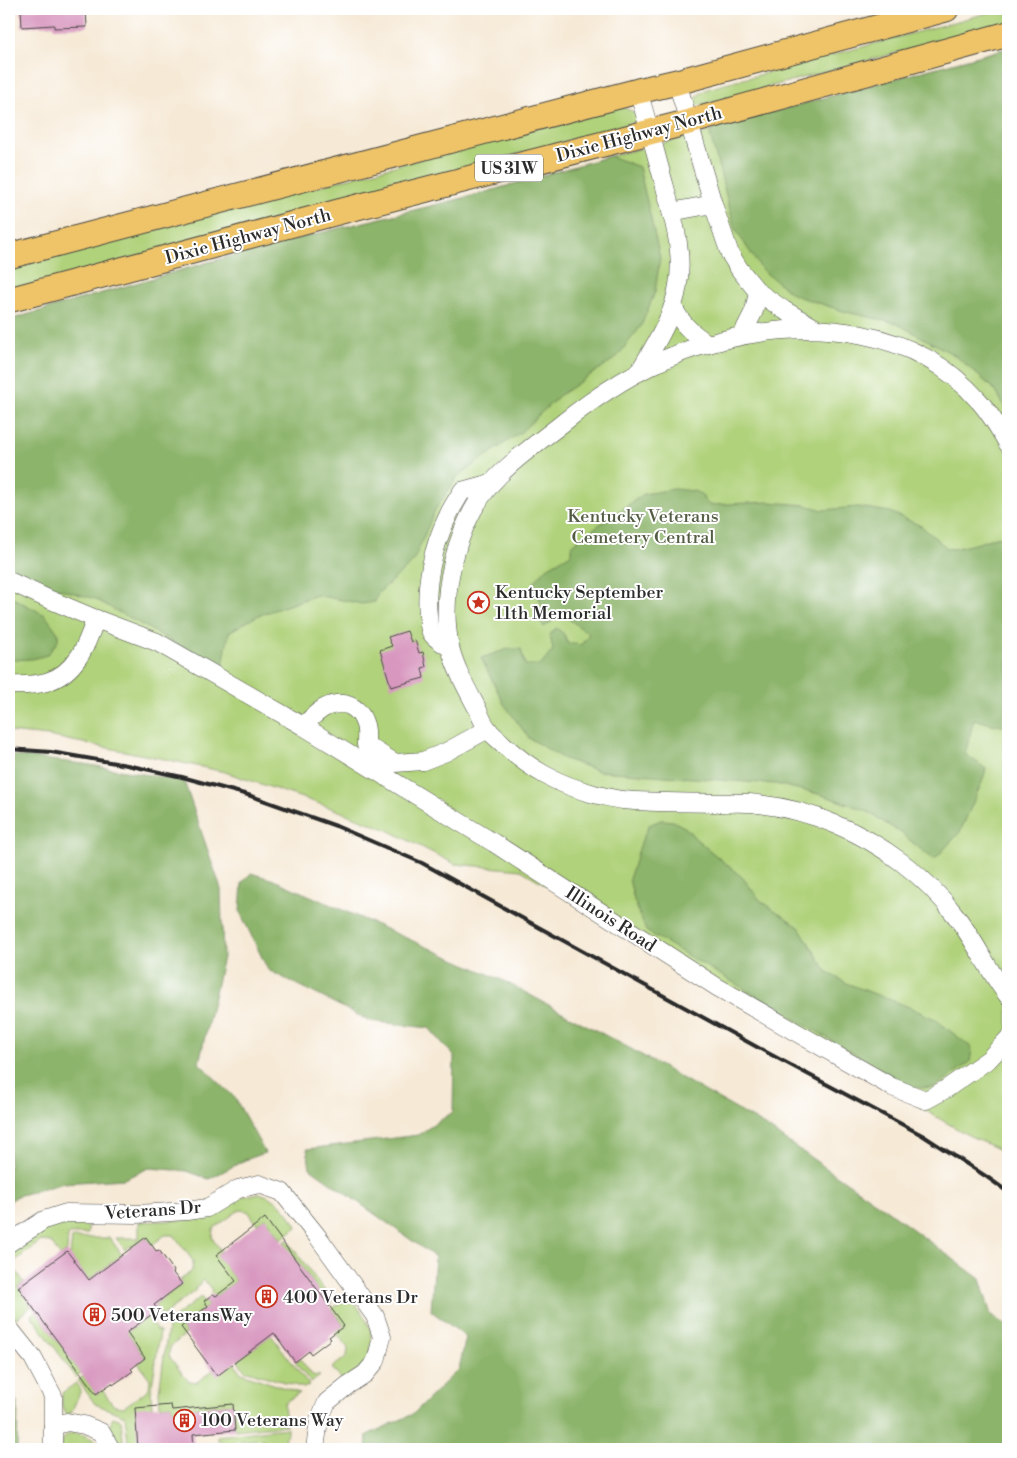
<svg xmlns="http://www.w3.org/2000/svg" width="1017" height="1458" font-family="'Libre Bodoni',serif">
  <style>
    .green { fill: #b0d27a; stroke: #6e7e52 }
    .forest { fill: #8cb46a; stroke: #5c704a }
    .building { fill: #d897bf }
    .lines { fill: none; stroke-linecap: round; stroke-linejoin: round }
    .minor-casing { stroke: #494844; stroke-width: 19 }
    .highway-casing { stroke: #494844; stroke-width: 27 }
    .minor { stroke: #fff; stroke-width: 18 }
    .highway { stroke: #efc469; stroke-width: 25 }
    .rail { stroke: #2b2b2b; stroke-width: 4 }
    .labels { text-anchor: middle; stroke-width: 4; stroke-linejoin: round; paint-order: stroke }
    .shield { fill: #fff; stroke: #6b6b6b; stroke-width: 1 }
    .shield-label { font-size: 16px; font-weight: bold; fill: #2b2b2b }
    .street-label { font-size: 18px; fill: #2b2b2b; stroke: #fff }
    .park-label { font-size: 18px; fill: #535d43; stroke: #fff }
    .poi-label { font-size: 18px; fill: #2b2b2b; stroke: #fff; text-anchor: start }
  </style>
  <rect width="100%" height="100%" fill="#fff"/>
  <filter id="ink" filterUnits="userSpaceOnUse"><feTurbulence type="fractalNoise" baseFrequency=".02" numOctaves="2"/><feDisplacementMap in="SourceGraphic" scale="10" xChannelSelector="R" yChannelSelector="G"/><feConvolveMatrix kernelMatrix="1 2 1 2 8 2 1 2 1" color-interpolation-filters="sRGB"/></filter>
  <filter id="wash" filterUnits="userSpaceOnUse"><feTurbulence type="fractalNoise" baseFrequency=".0096" numOctaves="4" result="noise"/><feDisplacementMap in="SourceGraphic" scale="20" xChannelSelector="R" yChannelSelector="G"/><feGaussianBlur stdDeviation="1.12" result="paint"/><feColorMatrix in="noise" values="0 0 0 0 0 0 0 0 0 0 0 0 0 0 0 0 0 1.4 0 .05"/><feComposite in="paint" operator="in"/></filter>
  <g filter="url(#wash)">
    <rect width="100%" height="100%" fill="#f6e9d5"/>
    <g class="green">
      <path d="M 1002,9 L 1008,9 L 1008,23 L 697,106 C 693,96 700,94 707,89 Z"/>
      <path d="M 1008,48 L 1008,1154 L 966,1134 L 933,1115 L 521,870 L 455,864 L 388,830 L 326,806 L 225,772 L 164,759 L 48,736 L 9,732 L 9,320 L 209,262 L 332,230 L 476,195 L 610,156 L 712,131 L 714,128 Z"/>
      <path d="M 619,106 L 639,114 L 640,121 L 9,291 L 9,269 Z"/>
      <path d="M 259,1193 C 279,1199 284,1208 296,1224 L 297,1227 L 281,1239 L 266,1218 L 257,1224 L 248,1211 L 239,1210 L 213,1229 L 212,1238 L 221,1251 L 217,1255 L 236,1281 L 216,1296 L 210,1292 L 212,1290 L 204,1280 L 195,1288 L 196,1290 L 162,1316 L 154,1305 L 181,1285 L 179,1281 L 192,1271 L 193,1261 L 174,1235 L 165,1235 L 152,1245 L 146,1237 L 132,1247 L 130,1246 L 125,1250 L 116,1238 L 139,1238 L 139,1222 L 184,1220 L 203,1217 L 237,1198 Z"/>
      <path d="M 81,1221 L 88,1222 L 88,1234 L 68,1234 L 67,1251 L 60,1256 L 51,1242 L 41,1241 L 15,1261 L 14,1268 L 24,1282 L 18,1287 L 32,1306 L 17,1318 L 11,1318 L 9,1315 L 9,1254 C 21,1245 38,1230 53,1225 C 62,1222 71,1222 81,1221 Z"/>
      <path d="M 72,1238 L 110,1238 L 122,1255 L 89,1280 L 70,1256 Z"/>
      <path d="M 287,1240 L 333,1302 L 329,1305 L 284,1242 Z"/>
      <path d="M 201,1297 L 208,1306 L 181,1327 L 186,1334 L 170,1347 L 169,1356 L 188,1381 L 197,1382 L 213,1370 L 234,1363 L 241,1373 L 299,1393 L 284,1403 L 286,1425 L 235,1430 L 232,1404 L 172,1410 L 171,1405 L 160,1406 L 159,1392 L 168,1328 L 165,1324 Z"/>
      <path d="M 349,1297 L 351,1298 C 363,1314 375,1328 371,1348 C 369,1355 367,1361 362,1366 C 356,1371 348,1376 342,1380 L 332,1368 L 347,1356 L 348,1348 L 336,1332 L 344,1325 L 332,1309 Z"/>
      <path d="M 36,1311 L 81,1373 L 76,1377 L 31,1315 Z"/>
      <path d="M 148,1317 L 157,1331 L 159,1330 L 160,1332 L 151,1393 L 152,1407 L 138,1449 L 129,1449 L 125,1416 L 95,1404 L 78,1380 L 84,1376 L 96,1394 L 102,1390 L 114,1406 L 124,1407 L 149,1389 L 150,1379 L 138,1363 L 145,1358 L 127,1332 Z"/>
      <path d="M 271,1335 L 309,1385 L 304,1388 L 244,1370 L 238,1360 Z"/>
      <path d="M 300,1359 L 312,1375 L 320,1376 L 311,1383 L 295,1362 Z"/>
      <path d="M 76,1383 L 81,1390 L 71,1413 L 66,1414 L 62,1406 L 62,1393 Z"/>
      <path d="M 113,1417 L 121,1420 L 124,1449 L 120,1449 L 118,1440 L 108,1430 Z"/>
      <path d="M 287,1428 L 287,1434 L 284,1438 L 290,1445 L 288,1449 L 265,1449 L 263,1439 L 234,1442 L 234,1449 L 228,1449 L 223,1442 L 218,1440 L 217,1436 Z"/>
      <path d="M 72,1433 C 83,1433 97,1440 103,1449 L 61,1449 C 62,1440 63,1436 72,1433 Z"/>
    </g>
    <g class="forest">
      <path d="M 1008,48 L 1008,412 L 995,390 L 956,356 L 896,323 L 846,312 L 794,295 L 762,270 L 735,229 L 710,134 L 714,128 Z"/>
      <path d="M 610,156 L 639,167 L 660,258 L 655,292 L 641,326 L 616,358 L 560,395 L 522,431 L 458,476 L 435,510 L 413,562 L 378,593 L 375,602 L 362,604 L 317,595 L 257,616 L 229,632 L 223,666 L 171,641 L 95,599 L 22,578 L 9,571 L 9,320 L 209,262 L 332,230 L 476,195 Z"/>
      <path d="M 674,489 L 694,491 L 702,495 L 704,500 L 709,505 L 769,502 L 805,505 L 823,510 L 858,507 L 890,512 L 921,526 L 947,548 L 953,549 L 979,543 L 995,537 L 1008,536 L 1008,727 L 991,724 L 974,719 L 965,754 L 986,769 L 982,782 L 960,832 L 934,860 L 901,833 L 865,810 L 819,794 L 775,784 L 599,771 L 562,758 L 529,738 L 504,704 L 481,658 L 508,649 L 521,649 L 525,665 L 541,665 L 553,650 L 550,635 L 556,628 L 564,634 L 567,643 L 581,645 L 589,634 L 562,614 L 544,627 L 538,620 L 544,613 L 534,582 L 547,568 L 571,554 L 572,545 L 580,538 L 644,494 Z"/>
      <path d="M 9,596 L 45,615 L 58,633 L 58,641 L 47,655 L 32,659 L 9,660 Z"/>
      <path d="M 9,755 L 84,764 L 184,781 L 221,889 L 223,957 L 199,1063 L 235,1098 L 265,1153 L 245,1160 L 209,1179 L 187,1171 L 149,1168 L 124,1179 L 64,1183 L 17,1196 L 9,1202 Z"/>
      <path d="M 661,820 L 673,821 L 686,828 L 696,839 L 743,878 L 760,900 L 799,927 L 827,972 L 846,983 L 909,1007 L 935,1019 L 972,1048 L 970,1062 L 935,1087 L 920,1088 L 904,1083 L 646,931 L 634,900 L 629,879 L 642,840 L 649,825 Z"/>
      <path d="M 251,873 L 274,880 L 502,980 L 631,1049 L 762,1124 L 884,1208 L 980,1279 L 991,1315 L 1008,1327 L 1008,1449 L 366,1449 L 367,1435 L 413,1414 L 459,1369 L 466,1337 L 431,1311 L 435,1257 L 310,1168 L 307,1149 L 418,1135 L 453,1112 L 454,1056 L 429,1028 L 370,1021 L 268,970 L 240,912 L 242,883 Z"/>
      <path d="M 9,1384 L 18,1405 L 17,1449 L 9,1449 Z"/>
    </g>
    <g id="blocks">
      <g class="building">
        <path d="M 21,9 L 86,9 L 87,27 L 54,28 L 54,25 L 22,27 Z"/>
        <path d="M 407,631 L 411,642 L 415,640 L 419,653 L 423,652 L 426,667 L 422,668 L 424,678 L 391,687 L 380,650 L 392,646 L 388,637 Z"/>
        <path d="M 265,1218 L 344,1326 L 329,1337 L 331,1339 L 311,1354 L 309,1351 L 295,1362 L 274,1333 L 217,1376 L 181,1327 L 208,1306 L 204,1301 L 213,1294 L 216,1296 L 236,1281 L 216,1255 Z"/>
        <path d="M 146,1237 L 156,1251 L 159,1250 L 174,1271 L 173,1273 L 182,1284 L 154,1305 L 158,1310 L 127,1332 L 145,1358 L 131,1369 L 133,1371 L 113,1385 L 112,1383 L 96,1394 L 18,1287 L 67,1251 L 89,1280 Z"/>
        <path d="M 233,1404 L 235,1430 L 193,1434 L 194,1449 L 138,1449 L 135,1408 L 171,1405 L 172,1410 Z"/>
      </g>
    </g>
  </g>
  <g filter="url(#ink)">
    <use href="#blocks" fill-opacity="0" stroke="#494844" stroke-width="1"/>
    <g class="lines">
      <defs>
        <g id="minor">
          <path d="M 677,82 L 713,204 L 730,254 L 740,270 L 758,292 L 784,310 L 817,329"/>
          <path d="M 638,91 C 648,123 656,155 665,187 C 673,218 684,252 678,285 C 673,318 656,343 639,372"/>
          <path d="M 671,212 L 713,204"/>
          <path d="M 673,307 C 683,326 691,332 708,344"/>
          <path d="M 742,335 L 754,311 L 758,292"/>
          <path d="M 1008,444 C 1000,430 990,413 979,401 C 915,327 813,318 723,340 C 709,344 694,347 680,353 C 635,370 596,396 559,426 C 536,444 510,462 491,484 C 456,525 439,594 450,647 C 455,668 467,689 477,708 C 480,715 483,723 487,728 C 491,734 498,739 503,744 C 531,770 557,784 594,794 C 604,796 613,799 623,800 C 655,803 688,802 721,803 C 733,803 746,802 758,804 C 785,807 812,814 837,825 C 881,843 927,877 955,915 C 975,940 988,971 1008,996"/>
          <path d="M 9,581 L 46,598 L 96,619"/>
          <path d="M 450,648 C 445,644 435,639 432,634 C 428,629 429,621 428,615 C 425,583 433,547 447,518 C 451,508 457,500 462,491 L 491,483"/>
          <path d="M 9,685 C 38,686 60,684 78,658 C 86,648 91,630 96,619 L 157,642 L 303,726 L 494,843 L 717,987 L 892,1087 L 926,1100 L 946,1089 L 989,1059 L 1008,1039"/>
          <path d="M 303,726 C 309,721 316,712 324,708 C 343,699 359,705 365,725 C 367,731 366,739 366,745 L 395,763 L 423,761 L 446,752 L 488,729"/>
          <path d="M 9,1243 L 44,1220 L 66,1213 L 137,1214 L 187,1211 L 207,1208 L 238,1189 L 259,1184 L 282,1192 L 318,1237 L 375,1316 L 382,1337 L 376,1361 L 365,1374 L 348,1385 L 327,1402 L 319,1420 L 315,1449"/>
          <path d="M 9,1328 L 33,1358 L 53,1396 L 53,1449"/>
          <path d="M 53,1426 L 67,1422 L 84,1425 L 101,1432 L 111,1449"/>
        </g>
        <g id="highway">
          <path d="M 9,256 L 638,91 L 677,82 L 946,9"/>
          <path d="M 9,300 L 338,212 L 689,122 L 1008,34"/>
        </g>
      </defs>
      <use href="#minor" class="minor-casing"/>
      <use href="#highway" class="highway-casing"/>
      <use href="#minor" class="minor"/>
      <use href="#highway" class="highway"/>
      <path class="rail" d="M 9,749 L 51,752 L 127,765 L 182,777 L 248,795 L 336,826 L 422,863 L 766,1052 L 922,1135 L 987,1177 L 1008,1192"/>
    </g>
  </g>
  <defs>
    <symbol id="sight-ring" viewBox="-11 -11 22 22"><circle r="9.5" fill="#fff" stroke="#c8321e" stroke-width="1.5"/><path d="M0-6L1.8-2.2L6-1.7L2.9 1.2L3.7 5.4L0 3.3L-3.7 5.4L-2.9 1.2L-6-1.7L-1.8-2.2Z" fill="#c8321e"/></symbol>
    <symbol id="building-ring" viewBox="-11 -11 22 22"><circle r="9.5" fill="#fff" stroke="#c8321e" stroke-width="1.5"/><path d="M-4-6H4V6H1V3H-1V6H-4ZM-2.5-4.3h1.7v1.8h-1.7ZM.8-4.3h1.7v1.8H.8ZM-2.5-1h1.7V.8h-1.7ZM.8-1h1.7V.8H.8Z" fill="#c8321e"/></symbol>
  </defs>
  <g fill-rule="evenodd">
    <use href="#sight-ring" x="466" y="590" width="25" height="25"/>
    <use href="#building-ring" x="254" y="1284" width="25" height="25"/>
    <use href="#building-ring" x="82" y="1302" width="25" height="25"/>
    <use href="#building-ring" x="172" y="1408" width="25" height="25"/>
  </g>
  <g class="labels">
    <rect class="shield" x="475" y="154.5" width="68" height="27" rx="4"/>
    <g class="shield-label">
      <text x="509" y="174">US 31W</text>
    </g>
    <g class="street-label">
      <text transform="translate(639 134) rotate(-15)" y="6">Dixie Highway North</text>
      <text transform="translate(248 236) rotate(-15)" y="6">Dixie Highway North</text>
      <text transform="translate(611 919) rotate(33)" y="6">Illinois Road</text>
      <text transform="translate(153 1210) rotate(-4)" y="6">Veterans Dr</text>
    </g>
    <g class="park-label">
      <text x="643" y="522">Kentucky Veterans<tspan x="643" dy="21">Cemetery Central</tspan></text>
    </g>
    <g class="poi-label">
      <text x="495" y="598">Kentucky September<tspan x="495" dy="21">11th Memorial</tspan></text>
      <text x="283" y="1303">400 Veterans Dr</text>
      <text x="111" y="1321">500 VeteransWay</text>
      <text x="201" y="1426">100 Veterans Way</text>
    </g>
  </g>
  <rect width="1017" height="1458" fill="none" stroke="#fff" stroke-width="30"/>
</svg>
